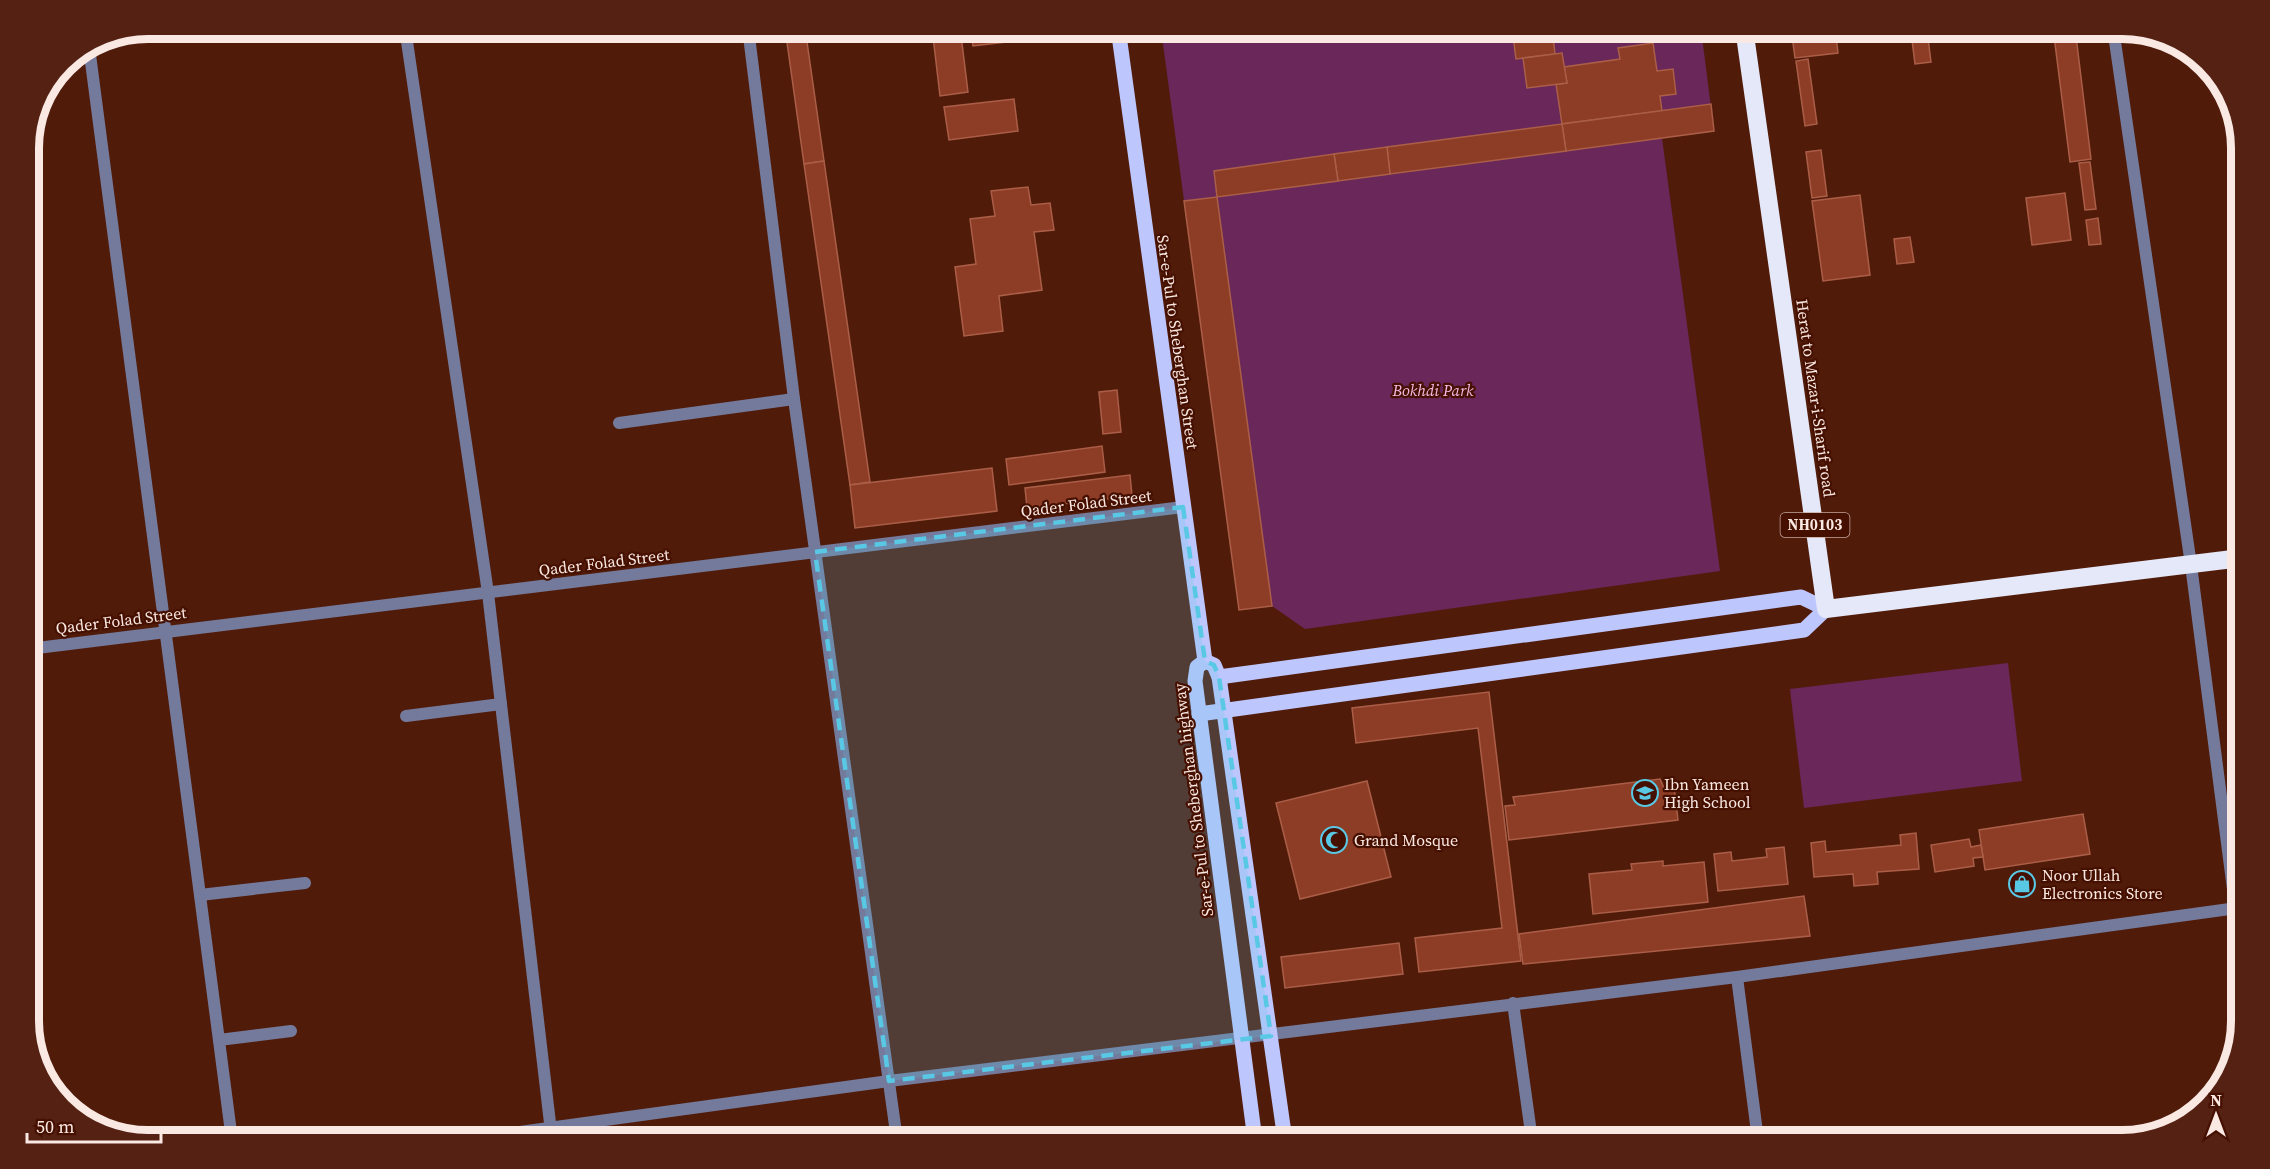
<svg xmlns="http://www.w3.org/2000/svg" width="2270" height="1169" font-family="'Source Serif 4',serif">
  <style>
    .green { fill: #69275a }
    .building { fill: #8d3d25; stroke: #ab5e47; stroke-width: 1.5 }
    .lines { fill: none; stroke-linecap: round; stroke-linejoin: round }
    .street { stroke: #747a9b; stroke-width: 12 }
    .primary { stroke: #bdc6fd; stroke-width: 15 }
    .highway { stroke: #e4e8f8; stroke-width: 18 }
    .marked { fill: #59c8e5; fill-opacity: 0.2; stroke: #59c8e5; stroke-width: 4.5; stroke-dasharray: 12 8; stroke-linejoin: round }
    .labels { text-anchor: middle; stroke-width: 4.5; stroke-linejoin: round; paint-order: stroke }
    .shield { fill: #461001; stroke: #c4a79e; stroke-width: 1.5 }
    .shield-label { font-size: 15px; font-weight: bold; fill: #fae8e2 }
    .street-label { font-size: 16px; fill: #fae8e2; stroke: #461001 }
    .park-label { font-size: 16px; font-style: italic; fill: #f4b9e3; stroke: #461001 }
    .poi-label { font-size: 16px; fill: #fae8e2; stroke: #461001; text-anchor: start }
    .rim { fill: none; stroke: #fae8e2; stroke-width: 8 }
  </style>
  <rect width="100%" height="100%" fill="#511b0a"/>
  <g class="green">
    <path d="M 1161,29 L 1701,29 L 1714,131 L 1662,138 L 1720,571 L 1305,629 L 1272,606 L 1239,610 Z"/>
    <path d="M 2008,663 L 2022,781 L 1804,808 L 1790,689 Z"/>
  </g>
  <g class="building">
    <path d="M 785,28 L 805,28 L 824,161 L 804,164 Z"/>
    <path d="M 932,28 L 1004,28 L 1006,42 L 973,46 L 971,34 L 961,35 L 968,92 L 940,96 Z"/>
    <path d="M 1512,28 L 1552,28 L 1555,54 L 1516,59 Z"/>
    <path d="M 1791,28 L 1835,28 L 1838,53 L 1795,58 Z"/>
    <path d="M 2053,28 L 2075,28 L 2091,159 L 2070,162 Z"/>
    <path d="M 1928,38 L 1931,62 L 1915,64 L 1912,40 Z"/>
    <path d="M 1653,43 L 1657,71 L 1673,69 L 1676,94 L 1660,96 L 1662,111 L 1562,124 L 1556,84 L 1567,83 L 1564,67 L 1620,59 L 1618,48 Z"/>
    <path d="M 1562,53 L 1567,83 L 1527,88 L 1523,58 Z"/>
    <path d="M 1808,59 L 1817,124 L 1805,126 L 1796,61 Z"/>
    <path d="M 1014,99 L 1018,131 L 949,140 L 944,107 Z"/>
    <path d="M 1711,104 L 1714,131 L 1566,151 L 1562,124 Z"/>
    <path d="M 1562,124 L 1566,151 L 1390,174 L 1387,147 Z"/>
    <path d="M 1387,147 L 1390,174 L 1338,181 L 1334,154 Z"/>
    <path d="M 1821,150 L 1827,196 L 1812,198 L 1806,152 Z"/>
    <path d="M 1334,154 L 1338,181 L 1217,197 L 1214,171 Z"/>
    <path d="M 824,161 L 870,482 L 850,485 L 804,164 Z"/>
    <path d="M 2090,162 L 2096,209 L 2085,210 L 2079,163 Z"/>
    <path d="M 1028,187 L 1031,205 L 1050,203 L 1054,230 L 1034,232 L 1042,290 L 999,296 L 1003,331 L 964,336 L 955,267 L 976,264 L 970,219 L 995,216 L 991,191 Z"/>
    <path d="M 2065,193 L 2071,240 L 2032,245 L 2026,198 Z"/>
    <path d="M 1860,195 L 1870,275 L 1823,281 L 1812,201 Z"/>
    <path d="M 1217,197 L 1272,606 L 1239,610 L 1184,201 Z"/>
    <path d="M 2098,218 L 2101,244 L 2089,245 L 2086,220 Z"/>
    <path d="M 1910,237 L 1914,262 L 1897,264 L 1894,239 Z"/>
    <path d="M 1117,390 L 1121,432 L 1103,434 L 1099,392 Z"/>
    <path d="M 1102,446 L 1105,472 L 1009,485 L 1006,459 Z"/>
    <path d="M 992,468 L 997,511 L 855,528 L 850,485 Z"/>
    <path d="M 1130,475 L 1132,496 L 1027,508 L 1025,488 Z"/>
    <path d="M 1489,692 L 1521,961 L 1419,972 L 1415,938 L 1502,928 L 1478,728 L 1356,743 L 1352,708 Z"/>
    <path d="M 1660,779 L 1664,788 L 1674,786 L 1678,820 L 1509,840 L 1505,806 L 1515,805 L 1513,797 Z"/>
    <path d="M 1367,781 L 1391,877 L 1300,899 L 1276,803 Z"/>
    <path d="M 2083,814 L 2090,854 L 1985,870 L 1979,830 Z"/>
    <path d="M 1916,833 L 1919,869 L 1877,872 L 1878,884 L 1854,886 L 1853,874 L 1814,877 L 1811,843 L 1825,841 L 1826,852 L 1901,845 L 1900,835 Z"/>
    <path d="M 1969,839 L 1971,847 L 1981,845 L 1983,857 L 1973,858 L 1974,866 L 1935,872 L 1931,845 Z"/>
    <path d="M 1784,847 L 1788,884 L 1718,891 L 1714,854 L 1731,852 L 1732,861 L 1767,857 L 1766,849 Z"/>
    <path d="M 1663,861 L 1663,866 L 1704,862 L 1708,902 L 1593,914 L 1589,874 L 1632,870 L 1631,864 Z"/>
    <path d="M 1804,896 L 1810,936 L 1523,964 L 1519,934 Z"/>
    <path d="M 1399,943 L 1403,974 L 1285,988 L 1281,957 Z"/>
  </g>
  <g class="lines">
    <g class="street">
      <path d="M 405,28 L 488,593 L 552,1140"/>
      <path d="M 748,28 L 794,399 L 897,1140"/>
      <path d="M 2113,28 L 2191,565 L 2241,951"/>
      <path d="M 89,47 L 232,1140"/>
      <path d="M 619,423 L 794,399"/>
      <path d="M 29,649 L 1183,507"/>
      <path d="M 406,716 L 501,704"/>
      <path d="M 200,895 L 305,883"/>
      <path d="M 1737,977 L 1758,1140"/>
      <path d="M 1513,1003 L 1532,1140"/>
      <path d="M 219,1040 L 291,1031"/>
      <path d="M 461,1140 L 889,1081 L 1737,977 L 2237,908"/>
    </g>
    <g class="primary">
      <path d="M 1118,28 L 1205,661"/>
      <path d="M 1205,661 L 1214,665 L 1219,677 L 1285,1140"/>
      <path d="M 1205,661 L 1197,667 L 1195,681 L 1255,1140"/>
      <path d="M 1199,714 L 1804,630 L 1826,609 L 1801,597 L 1219,677"/>
    </g>
    <path class="highway" d="M 1744,28 L 1826,609 L 2241,558"/>
  </g>
  <path class="marked" d="M 1183,507 L 1205,661 L 1214,665 L 1219,677 L 1271,1036 L 889,1081 L 815,552 Z"/>
  <defs>
    <symbol id="school-ring" viewBox="-11 -11 22 22"><circle r="9.5" fill="#461001" stroke="#59c8e5" stroke-width="1.5"/><path d="M0-5L7-2L0 1L-7-2ZM-4 1L0 2.5L4 1V4Q0 6-4 4Z" fill="#59c8e5"/></symbol>
    <symbol id="mosque-ring" viewBox="-11 -11 22 22"><circle r="9.5" fill="#461001" stroke="#59c8e5" stroke-width="1.5"/><path d="M3.5-4.9A6 6 0 1 0 3.5 4.9A5 5 0 1 1 3.5-4.9Z" fill="#59c8e5"/></symbol>
    <symbol id="shop-ring" viewBox="-11 -11 22 22"><circle r="9.5" fill="#461001" stroke="#59c8e5" stroke-width="1.5"/><path d="M-5-2.5h2.3a2.7 3.5 0 0 1 5.4 0H5L5.5 6h-11ZM-1.5-2.5h3a1.5 2.3 0 0 0-3 0Z" fill="#59c8e5"/></symbol>
  </defs>
  <g fill-rule="evenodd">
    <use href="#school-ring" x="1630" y="778" width="30" height="30"/>
    <use href="#mosque-ring" x="1319" y="825" width="30" height="30"/>
    <use href="#shop-ring" x="2007" y="869" width="30" height="30"/>
  </g>
  <g class="labels">
    <rect class="shield" x="1780.5" y="513" width="69" height="24" rx="4.5"/>
    <g class="shield-label">
      <text x="1815" y="530">NH0103</text>
    </g>
    <g class="street-label">
      <text transform="translate(1178 342) rotate(82)" y="6">Sar-e-Pul to Sheberghan Street</text>
      <text transform="translate(1816 398) rotate(82)" y="6">Herat to Mazar-i-Sharif road</text>
      <text transform="translate(1086 503) rotate(-7)" y="6">Qader Folad Street</text>
      <text transform="translate(604 562) rotate(-7)" y="6">Qader Folad Street</text>
      <text transform="translate(121 620) rotate(-7)" y="6">Qader Folad Street</text>
      <text transform="translate(1193 800) rotate(-97)" y="6">Sar-e-Pul to Sheberghan highway</text>
    </g>
    <g class="park-label">
      <text x="1433" y="396">Bokhdi Park</text>
    </g>
    <g class="poi-label">
      <text x="1664" y="790">Ibn Yameen<tspan x="1664" dy="18">High School</tspan></text>
      <text x="1354" y="846">Grand Mosque</text>
      <text x="2042" y="881">Noor Ullah<tspan x="2042" dy="18">Electronics Store</tspan></text>
    </g>
  </g>
  <path d="M0 0H2270V1169H0ZM148 39H2122A109 109 0 0 1 2231 148V1021A109 109 0 0 1 2122 1130H148A109 109 0 0 1 39 1021V148A109 109 0 0 1 148 39Z" fill="#542113" fill-rule="evenodd"/>
  <path class="rim" d="M148 39H2122A109 109 0 0 1 2231 148V1021A109 109 0 0 1 2122 1130H148A109 109 0 0 1 39 1021V148A109 109 0 0 1 148 39Z"/>
  <g transform="translate(2216 1115)" stroke="#461001" stroke-width="4.5" paint-order="stroke">
  <path d="M0-4.5L10 22L0 15L-10 22Z" fill="#fae8e2"/>
  <text y="-9" font-size="16" font-weight="bold" text-anchor="middle" fill="#fae8e2">N</text>
  </g>
  <path d="M27 1133v9h134v-9" fill="none" stroke="#fae8e2" stroke-width="3"/>
  <text x="36" y="1133" font-size="18" fill="#fae8e2" stroke="#461001" stroke-width="4.5" paint-order="stroke">50 m</text>
</svg>
